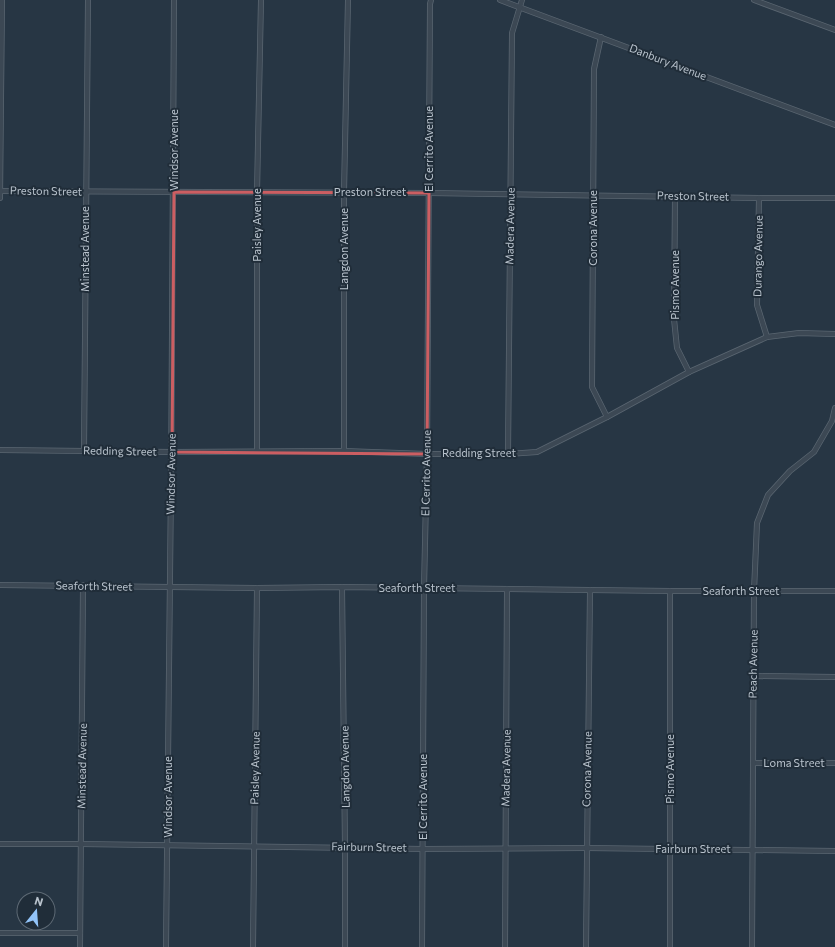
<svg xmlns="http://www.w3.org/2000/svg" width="835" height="947" font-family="Commissioner,sans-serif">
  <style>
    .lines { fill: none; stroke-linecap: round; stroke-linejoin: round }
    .minor-casing { stroke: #5a6671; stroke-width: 6 }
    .minor { stroke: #3c4854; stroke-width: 4.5 }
    .marked { fill: none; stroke: #cc5e62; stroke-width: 3; stroke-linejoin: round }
    .labels { text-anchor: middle; stroke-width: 4; stroke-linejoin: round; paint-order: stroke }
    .street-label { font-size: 11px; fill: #b9c3cd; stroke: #202d39 }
  </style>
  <rect width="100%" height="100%" fill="#273644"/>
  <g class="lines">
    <defs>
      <g id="minor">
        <path d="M 500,0 L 835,125"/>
        <path d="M 754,0 L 835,30"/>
        <path d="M 601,37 L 594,69 L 592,387 L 607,417"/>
        <path d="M 0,191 L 429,193 L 759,198 L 835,198"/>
        <path d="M 675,196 L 674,319 L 677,348 L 689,372"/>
        <path d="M 0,198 L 2,0"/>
        <path d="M 759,198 L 757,305 L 767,337"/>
        <path d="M 0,450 L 172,452 L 344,451 L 427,454 L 508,454 L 537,452 L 607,417 L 689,372 L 767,337 L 799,333 L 835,334"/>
        <path d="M 84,450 L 88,0"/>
        <path d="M 257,451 L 257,192 L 261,0"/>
        <path d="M 344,451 L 344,192 L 348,0"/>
        <path d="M 508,454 L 512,33 L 522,0"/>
        <path d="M 0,585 L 257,588 L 342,587 L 670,591 L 835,591"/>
        <path d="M 342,587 L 345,847 L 345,947"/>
        <path d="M 753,676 L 835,677"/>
        <path d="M 753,763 L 835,763"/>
        <path d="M 0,844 L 81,844 L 423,849 L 586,848 L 835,851"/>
        <path d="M 0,933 L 80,933"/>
        <path d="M 80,947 L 83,585"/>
        <path d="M 166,947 C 170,631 173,316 174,0"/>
        <path d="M 253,947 L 257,588"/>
        <path d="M 422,947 L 424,588 L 427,454 L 430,4 L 431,0"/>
        <path d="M 505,947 L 507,589"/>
        <path d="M 586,947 L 590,590"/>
        <path d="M 670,947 L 670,591"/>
        <path d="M 752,947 L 754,591 L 757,523 L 768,495 L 790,471 L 814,452 L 832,421 L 835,408"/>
      </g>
    </defs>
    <use href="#minor" class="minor-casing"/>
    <use href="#minor" class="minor"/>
  </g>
  <path class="marked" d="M 174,192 L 429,193 L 427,454 L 172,452 Z"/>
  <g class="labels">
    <g class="street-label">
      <text transform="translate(668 62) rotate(21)" y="4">Danbury Avenue</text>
      <text transform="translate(429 149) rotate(-90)" y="4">El Cerrito Avenue</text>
      <text transform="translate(174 150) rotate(-90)" y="4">Windsor Avenue</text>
      <text transform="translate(46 191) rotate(1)" y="4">Preston Street</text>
      <text x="370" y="196">Preston Street</text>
      <text transform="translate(693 196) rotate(1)" y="4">Preston Street</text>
      <text transform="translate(257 225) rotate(-90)" y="4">Paisley Avenue</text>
      <text transform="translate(510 226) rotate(-89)" y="4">Madera Avenue</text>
      <text transform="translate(593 228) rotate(-90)" y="4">Corona Avenue</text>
      <text transform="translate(85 249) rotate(-90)" y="4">Minstead Avenue</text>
      <text transform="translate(344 249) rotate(-90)" y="4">Langdon Avenue</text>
      <text transform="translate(758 256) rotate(-89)" y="4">Durango Avenue</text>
      <text transform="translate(675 285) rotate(-90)" y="4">Pismo Avenue</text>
      <text transform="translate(120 451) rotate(1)" y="4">Redding Street</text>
      <text x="479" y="457">Redding Street</text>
      <text transform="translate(426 473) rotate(-89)" y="4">El Cerrito Avenue</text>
      <text transform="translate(171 474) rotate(-89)" y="4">Windsor Avenue</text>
      <text transform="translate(94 586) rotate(1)" y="4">Seaforth Street</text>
      <text x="417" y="592">Seaforth Street</text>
      <text x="741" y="595">Seaforth Street</text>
      <text transform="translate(753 664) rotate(-89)" y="4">Peach Avenue</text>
      <text x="794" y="767">Loma Street</text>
      <text transform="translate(82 766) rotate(-89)" y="4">Minstead Avenue</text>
      <text transform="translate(345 767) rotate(-91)" y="4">Langdon Avenue</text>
      <text transform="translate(255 768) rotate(-89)" y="4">Paisley Avenue</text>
      <text transform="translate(506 768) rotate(-89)" y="4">Madera Avenue</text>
      <text transform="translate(587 769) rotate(-89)" y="4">Corona Avenue</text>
      <text transform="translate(670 769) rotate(-90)" y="4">Pismo Avenue</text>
      <text transform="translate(168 797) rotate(-90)" y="4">Windsor Avenue</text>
      <text transform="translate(423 797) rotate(-90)" y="4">El Cerrito Avenue</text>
      <text transform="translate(369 847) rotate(1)" y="4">Fairburn Street</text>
      <text x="693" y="853">Fairburn Street</text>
    </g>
  </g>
  <g transform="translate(36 911) rotate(17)"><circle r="19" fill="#202d39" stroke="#5d6974"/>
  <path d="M0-3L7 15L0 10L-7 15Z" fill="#92c4f9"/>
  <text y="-6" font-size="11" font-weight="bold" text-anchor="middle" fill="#b9c3cd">N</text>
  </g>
</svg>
